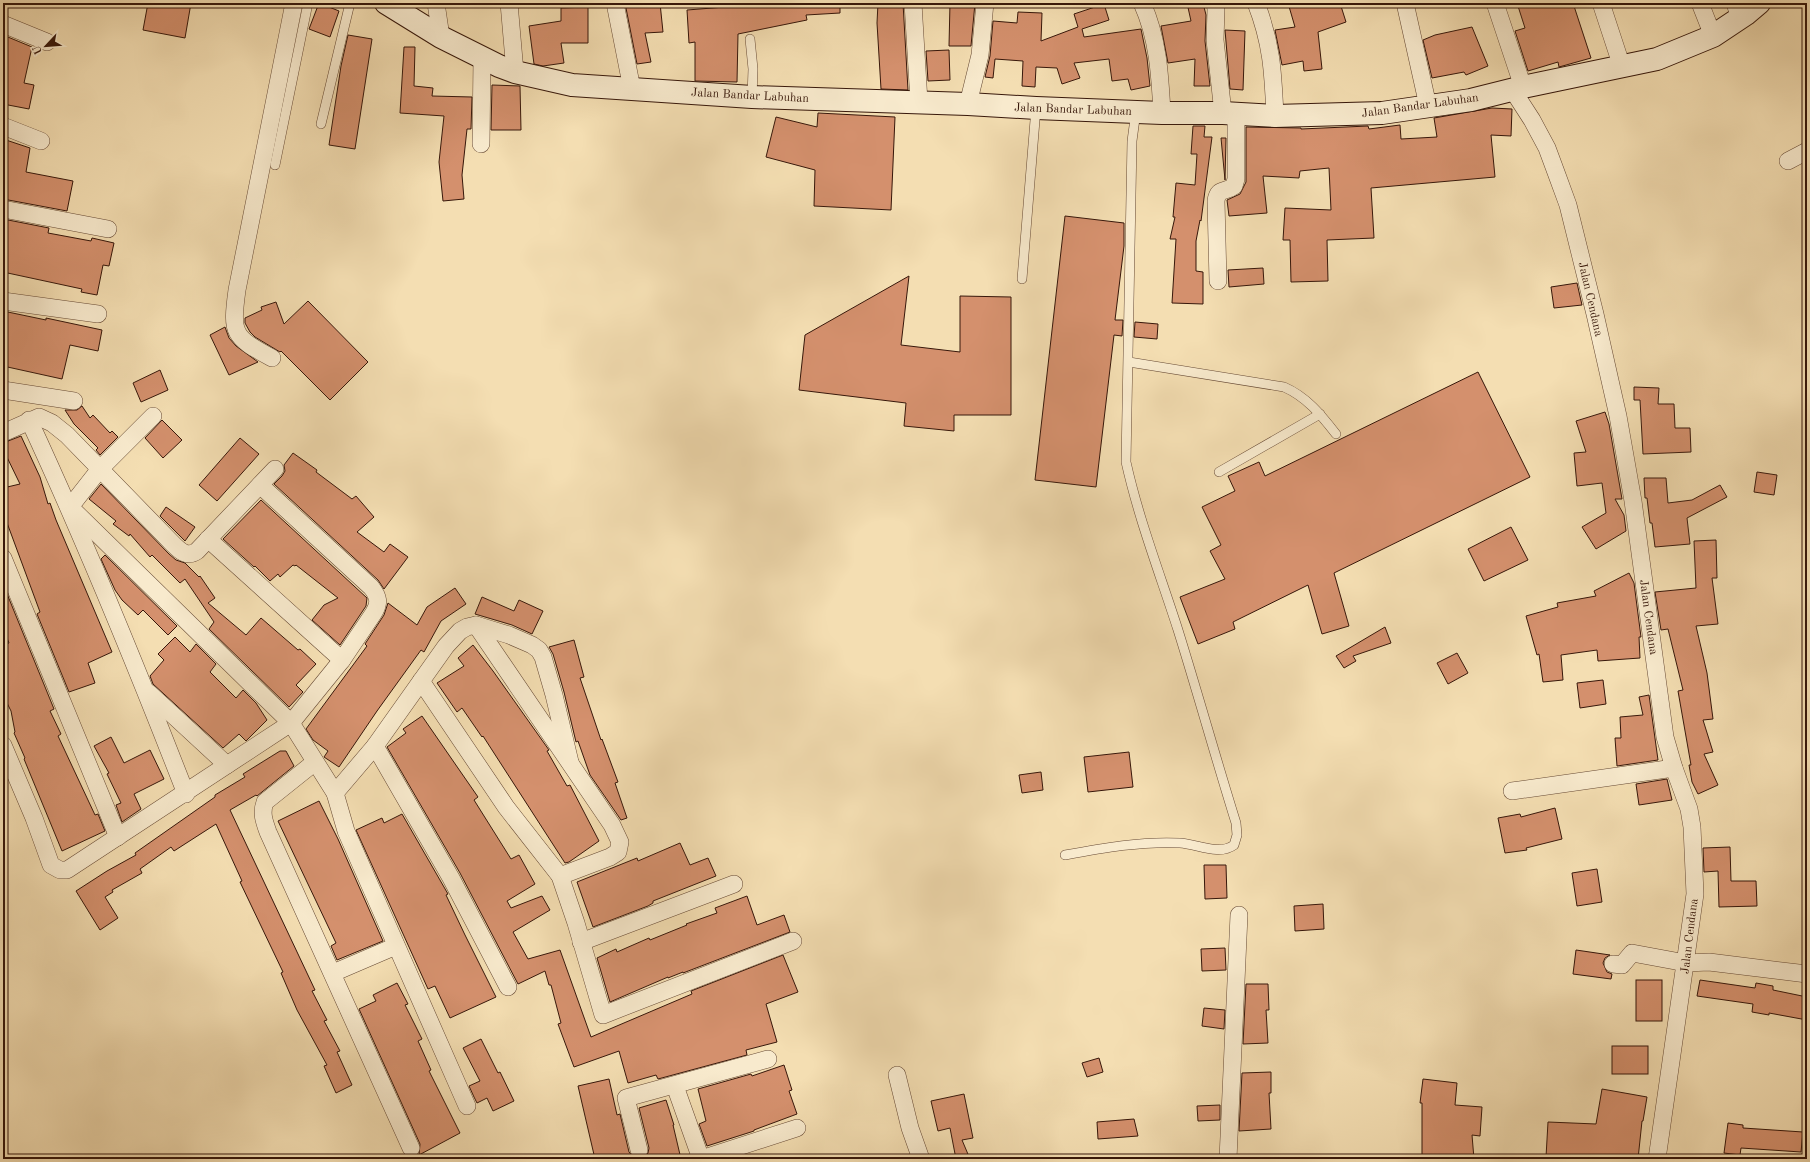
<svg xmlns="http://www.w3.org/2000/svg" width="1810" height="1162" font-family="'Old Standard TT',serif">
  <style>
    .building { fill: #d4906d; stroke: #37170a }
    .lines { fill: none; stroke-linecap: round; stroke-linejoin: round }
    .service-casing { stroke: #664934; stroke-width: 10 }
    .minor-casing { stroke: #664934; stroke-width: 18 }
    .secondary-casing { stroke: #37170a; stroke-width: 24 }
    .service { stroke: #f8eacd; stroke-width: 9 }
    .minor { stroke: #f8eacd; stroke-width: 17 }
    .secondary { stroke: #f8eacd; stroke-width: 22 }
    .labels { text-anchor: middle; stroke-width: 4; stroke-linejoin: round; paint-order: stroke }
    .street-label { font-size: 12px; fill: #37170a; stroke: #f8eacd }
  </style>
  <rect width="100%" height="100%" fill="#f4deb2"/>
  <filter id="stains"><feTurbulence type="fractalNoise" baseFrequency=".005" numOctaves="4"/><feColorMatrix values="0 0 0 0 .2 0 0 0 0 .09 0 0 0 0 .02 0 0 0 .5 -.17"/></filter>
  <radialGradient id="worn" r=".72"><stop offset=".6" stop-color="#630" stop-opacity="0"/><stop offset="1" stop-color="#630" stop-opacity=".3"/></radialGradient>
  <g class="building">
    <path d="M 148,3 L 191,3 L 185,38 L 143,30 Z"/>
    <path d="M 319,3 L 339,11 L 330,37 L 309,29 Z"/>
    <path d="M 625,3 L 660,3 L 663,32 L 645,33 L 651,62 L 637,64 Z"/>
    <path d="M 724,3 L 840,3 L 840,13 L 806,15 L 807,20 L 738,34 L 737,82 L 695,81 L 695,42 L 689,43 L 687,10 L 725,7 Z"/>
    <path d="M 878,3 L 903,3 L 908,90 L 881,89 L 877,23 Z"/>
    <path d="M 950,3 L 975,3 L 971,46 L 949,46 Z"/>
    <path d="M 1187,3 L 1203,3 L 1206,15 L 1205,41 L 1210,86 L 1194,86 L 1195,59 L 1168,63 L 1161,26 L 1191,21 Z"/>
    <path d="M 1288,3 L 1340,3 L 1346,22 L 1318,32 L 1322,69 L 1304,71 L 1303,61 L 1282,65 L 1275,30 L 1295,27 Z"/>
    <path d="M 1517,3 L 1573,3 L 1591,58 L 1559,67 L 1558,62 L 1528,71 L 1515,31 L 1525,28 Z"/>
    <path d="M 1104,4 L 1109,20 L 1082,29 L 1084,37 L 1141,29 L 1147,58 L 1150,86 L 1131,90 L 1128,79 L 1112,81 L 1109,59 L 1074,63 L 1080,78 L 1062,84 L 1057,68 L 1036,67 L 1035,87 L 1022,86 L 1023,61 L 995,59 L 993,78 L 985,77 L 990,56 L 993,21 L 1017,23 L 1018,12 L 1042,13 L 1041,41 L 1078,27 L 1074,14 Z"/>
    <path d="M 588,7 L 588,43 L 561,43 L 564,63 L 543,66 L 534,64 L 529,26 L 561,21 L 561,8 Z"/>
    <path d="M 1472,27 L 1488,66 L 1466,75 L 1464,72 L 1432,78 L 1423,40 L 1435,35 Z"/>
    <path d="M 1225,30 L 1245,31 L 1243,90 L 1230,89 Z"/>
    <path d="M 3,35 L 32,47 L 24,83 L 34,85 L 29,109 L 3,104 L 3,80 L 6,65 L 3,64 Z"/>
    <path d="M 348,35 L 372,39 L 355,149 L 329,145 L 341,66 Z"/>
    <path d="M 404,47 L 415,47 L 414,86 L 433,88 L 432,96 L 472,97 L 471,129 L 467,129 L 462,175 L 464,199 L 443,201 L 439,162 L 444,116 L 400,113 Z"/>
    <path d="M 949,50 L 950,80 L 928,81 L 926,51 Z"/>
    <path d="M 492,85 L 520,86 L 521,130 L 491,130 Z"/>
    <path d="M 1492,108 L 1512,109 L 1511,136 L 1491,135 L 1495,177 L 1371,188 L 1374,238 L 1327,240 L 1328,281 L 1291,282 L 1290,240 L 1283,240 L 1285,208 L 1331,210 L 1329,168 L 1300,171 L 1299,178 L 1263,176 L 1267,213 L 1229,216 L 1227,200 L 1240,194 L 1246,182 L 1246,127 L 1301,128 L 1301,129 L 1368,126 L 1369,129 L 1400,125 L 1401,139 L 1437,137 L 1434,118 Z"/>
    <path d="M 818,113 L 895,117 L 891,210 L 814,206 L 815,170 L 766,157 L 776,117 L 817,127 Z"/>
    <path d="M 1193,126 L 1205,126 L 1204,137 L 1212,137 L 1201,221 L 1200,220 L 1196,241 L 1196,271 L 1203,272 L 1203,304 L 1172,303 L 1176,239 L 1170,239 L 1175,217 L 1173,217 L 1176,183 L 1195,185 L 1197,154 L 1191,154 Z"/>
    <path d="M 1221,138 L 1226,138 L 1225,180 Z"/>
    <path d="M 3,139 L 30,148 L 26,172 L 73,181 L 67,211 L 3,199 Z"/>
    <path d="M 1065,216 L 1124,223 L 1124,246 L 1115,320 L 1123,320 L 1122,336 L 1114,335 L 1096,487 L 1035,480 Z"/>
    <path d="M 3,219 L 49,228 L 48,233 L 91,241 L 92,238 L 114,243 L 109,266 L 103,265 L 97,295 L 81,292 L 82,289 L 3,272 Z"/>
    <path d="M 1263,268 L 1264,284 L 1229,287 L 1228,270 Z"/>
    <path d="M 909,276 L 901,345 L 960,352 L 960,296 L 1011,297 L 1011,415 L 954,415 L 954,431 L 904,426 L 906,403 L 799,390 L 805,335 Z"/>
    <path d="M 1577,283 L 1582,305 L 1554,308 L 1551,287 Z"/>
    <path d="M 308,301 L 368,362 L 330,400 L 281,351 L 280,352 L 255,337 L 250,332 L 245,323 L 245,318 L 262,310 L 261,307 L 276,302 L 284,324 Z"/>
    <path d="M 3,311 L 46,320 L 46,318 L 102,330 L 98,351 L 70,345 L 62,379 L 3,366 Z"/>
    <path d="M 1135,322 L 1158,324 L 1157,339 L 1134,337 Z"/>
    <path d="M 225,327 L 229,338 L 236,346 L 258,362 L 229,375 L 210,335 Z"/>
    <path d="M 160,370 L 168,390 L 141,402 L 133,383 Z"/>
    <path d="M 1478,372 L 1530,477 L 1334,573 L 1349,626 L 1322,634 L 1308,585 L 1233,622 L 1235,629 L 1198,644 L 1180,597 L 1225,579 L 1210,551 L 1221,545 L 1202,507 L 1235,491 L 1228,476 L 1259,462 L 1265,476 Z"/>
    <path d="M 1634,387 L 1659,388 L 1658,404 L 1674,404 L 1675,428 L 1690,428 L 1691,452 L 1643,454 L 1640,400 L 1634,400 Z"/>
    <path d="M 82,406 L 90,418 L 93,415 L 110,433 L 112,431 L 118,437 L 100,455 L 96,450 L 98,448 L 74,424 L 65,410 L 77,410 Z"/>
    <path d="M 1605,412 L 1609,424 L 1622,499 L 1615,499 L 1624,515 L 1626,531 L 1596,549 L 1582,527 L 1606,513 L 1602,483 L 1577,486 L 1574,453 L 1586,452 L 1576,421 Z"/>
    <path d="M 162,420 L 182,440 L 163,458 L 145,438 Z"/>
    <path d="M 21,436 L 40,477 L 48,504 L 50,503 L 56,520 L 112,652 L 88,663 L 95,683 L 69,692 L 37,614 L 40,612 L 3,512 L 3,488 L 20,484 L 3,449 L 3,443 Z"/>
    <path d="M 240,438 L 259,454 L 217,501 L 199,485 Z"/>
    <path d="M 293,453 L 317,470 L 316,472 L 352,499 L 356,496 L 374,517 L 357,532 L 384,552 L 390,544 L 408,557 L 384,589 L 378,580 L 274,484 L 282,476 L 285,471 L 284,465 Z"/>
    <path d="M 1757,472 L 1777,475 L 1774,495 L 1754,492 Z"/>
    <path d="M 1644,478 L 1666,478 L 1668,503 L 1692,500 L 1720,485 L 1727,497 L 1687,518 L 1690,544 L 1655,547 L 1652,523 L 1650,523 L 1647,498 L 1645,498 Z"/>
    <path d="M 101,484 L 169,554 L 176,560 L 185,563 L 199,577 L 200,576 L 215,598 L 208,603 L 246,635 L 261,618 L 298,650 L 300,649 L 316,664 L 296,685 L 303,692 L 289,707 L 209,629 L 214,622 L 185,579 L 180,583 L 152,555 L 150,557 L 130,534 L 129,536 L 113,524 L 116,521 L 89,499 Z"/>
    <path d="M 261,500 L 367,598 L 366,606 L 340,645 L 312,620 L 324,605 L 338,598 L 296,565 L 295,566 L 293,565 L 280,577 L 278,574 L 270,581 L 255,566 L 254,567 L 223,539 Z"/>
    <path d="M 166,507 L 195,527 L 185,541 L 160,516 Z"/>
    <path d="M 1511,527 L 1528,560 L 1484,581 L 1468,549 Z"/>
    <path d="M 1716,540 L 1717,578 L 1712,578 L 1718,624 L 1696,626 L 1707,673 L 1713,719 L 1703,720 L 1713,752 L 1704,754 L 1718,785 L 1698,794 L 1692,782 L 1689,765 L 1691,765 L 1678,691 L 1683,690 L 1668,629 L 1661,630 L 1655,592 L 1696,588 L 1694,541 Z"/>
    <path d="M 105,555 L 177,626 L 168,635 L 143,610 L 138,615 L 122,600 L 115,590 L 101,559 Z"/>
    <path d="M 1629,573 L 1634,583 L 1641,637 L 1639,637 L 1640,658 L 1598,661 L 1597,650 L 1561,655 L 1563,680 L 1543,682 L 1539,654 L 1537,655 L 1526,616 L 1558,607 L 1557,603 L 1596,596 L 1594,591 Z"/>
    <path d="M 3,584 L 54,709 L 50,711 L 61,734 L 58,736 L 95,815 L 98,814 L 105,831 L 62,851 L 24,759 L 25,758 L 14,733 L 15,732 L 11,711 L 3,695 L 3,645 L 9,643 L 3,628 Z"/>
    <path d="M 455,588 L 466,604 L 441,621 L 424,652 L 421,650 L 377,711 L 339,767 L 324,757 L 328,751 L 313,740 L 306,729 L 367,646 L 365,644 L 384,615 L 388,603 L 417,625 L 427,607 Z"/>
    <path d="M 482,597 L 514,611 L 519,600 L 543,611 L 532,634 L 512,625 L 475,614 Z"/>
    <path d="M 1385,627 L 1391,643 L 1353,656 L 1356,661 L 1344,668 L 1336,656 Z"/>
    <path d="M 175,637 L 190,652 L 196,644 L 216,664 L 210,672 L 236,698 L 243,690 L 256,703 L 267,720 L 246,741 L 239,734 L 223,748 L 153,684 L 150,676 L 164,660 L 158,654 Z"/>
    <path d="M 574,640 L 584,677 L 580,678 L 601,740 L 602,739 L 618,782 L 615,783 L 627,818 L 621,820 L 590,775 L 578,741 L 576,742 L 564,692 L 553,654 L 549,647 Z"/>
    <path d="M 473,645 L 493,671 L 549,750 L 547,751 L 567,786 L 570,785 L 599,841 L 569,862 L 565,863 L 483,736 L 482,737 L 462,708 L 457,712 L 437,683 L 464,666 L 458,658 Z"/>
    <path d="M 1457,653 L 1468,673 L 1448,684 L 1437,663 Z"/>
    <path d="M 1603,680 L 1606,704 L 1580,708 L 1577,683 Z"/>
    <path d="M 1649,695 L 1658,760 L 1617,766 L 1615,738 L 1621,738 L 1620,717 L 1643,715 L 1639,697 Z"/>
    <path d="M 422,716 L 478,797 L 474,800 L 511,859 L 519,855 L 535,884 L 507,901 L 511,908 L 542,896 L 550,910 L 513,932 L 528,959 L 560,950 L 591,1037 L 692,994 L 691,991 L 783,955 L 798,992 L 766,1004 L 777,1042 L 746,1050 L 747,1055 L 658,1079 L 656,1075 L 628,1083 L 619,1051 L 574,1067 L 558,1024 L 561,1023 L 551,985 L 549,985 L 545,971 L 518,984 L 460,873 L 387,747 L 406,733 L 403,729 Z"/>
    <path d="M 111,737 L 124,763 L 150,750 L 164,779 L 134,794 L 141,809 L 122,822 L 116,805 L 121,803 L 107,774 L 109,773 L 94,746 Z"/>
    <path d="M 280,751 L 286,751 L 294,766 L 257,796 L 256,795 L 230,810 L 315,990 L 312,991 L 327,1020 L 324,1021 L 340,1051 L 337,1052 L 352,1085 L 336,1093 L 324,1066 L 327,1065 L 297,1010 L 281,973 L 283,972 L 240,882 L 242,881 L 216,824 L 174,851 L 171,847 L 140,869 L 142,873 L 112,890 L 113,892 L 105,897 L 118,918 L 100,930 L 76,891 L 107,871 L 136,855 L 135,853 L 215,797 L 215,795 L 245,777 L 243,774 Z"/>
    <path d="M 1129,752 L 1133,787 L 1088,792 L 1084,757 Z"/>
    <path d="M 1041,772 L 1043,790 L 1022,793 L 1019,775 Z"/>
    <path d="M 1667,779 L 1672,800 L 1639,805 L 1636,784 Z"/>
    <path d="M 319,801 L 338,839 L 383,941 L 337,960 L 331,946 L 336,943 L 278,821 Z"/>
    <path d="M 1555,808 L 1562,839 L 1526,848 L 1527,850 L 1505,853 L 1498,818 L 1520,814 L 1521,817 Z"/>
    <path d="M 402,814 L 448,894 L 446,895 L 465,935 L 496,997 L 450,1018 L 435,986 L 428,989 L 356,830 L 382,818 L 384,823 Z"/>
    <path d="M 680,843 L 690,865 L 708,858 L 716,876 L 653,901 L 653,903 L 648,906 L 593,927 L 577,882 L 637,858 L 638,861 Z"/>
    <path d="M 1730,847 L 1731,881 L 1756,881 L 1757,906 L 1719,907 L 1718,871 L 1704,872 L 1703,848 Z"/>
    <path d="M 1204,865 L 1226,865 L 1227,898 L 1205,899 Z"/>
    <path d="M 1597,869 L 1602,902 L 1577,906 L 1572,873 Z"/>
    <path d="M 747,896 L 757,925 L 784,915 L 790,932 L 683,973 L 683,972 L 668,978 L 668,977 L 610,1002 L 597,958 L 616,949 L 617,952 L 649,938 L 650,940 L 687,925 L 686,924 L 717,913 L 715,908 Z"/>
    <path d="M 1323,904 L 1324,929 L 1295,931 L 1294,906 Z"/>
    <path d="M 1225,948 L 1226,970 L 1202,971 L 1201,949 Z"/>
    <path d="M 1576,950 L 1610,955 L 1605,958 L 1603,963 L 1607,972 L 1612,974 L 1611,979 L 1573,974 Z"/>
    <rect x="1636" y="980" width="26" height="41"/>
    <path d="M 1700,980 L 1755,988 L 1756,983 L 1773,986 L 1773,990 L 1807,997 L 1807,1020 L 1769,1013 L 1769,1015 L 1752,1012 L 1753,1004 L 1697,996 Z"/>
    <path d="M 397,983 L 408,1004 L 405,1005 L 422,1039 L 418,1041 L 431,1070 L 429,1071 L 460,1133 L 419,1155 L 420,1144 L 359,1009 L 376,1001 L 373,995 Z"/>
    <path d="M 1246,984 L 1268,984 L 1269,1010 L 1266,1010 L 1268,1043 L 1243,1044 Z"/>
    <path d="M 1204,1008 L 1225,1010 L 1224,1029 L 1202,1026 Z"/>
    <path d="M 481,1039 L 498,1073 L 500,1072 L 514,1101 L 493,1111 L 487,1098 L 477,1103 L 474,1097 L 469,1086 L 480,1081 L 463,1048 Z"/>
    <rect x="1612" y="1046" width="36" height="28"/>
    <path d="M 1099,1058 L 1103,1072 L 1087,1077 L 1082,1063 Z"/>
    <path d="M 784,1065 L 792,1090 L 789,1091 L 797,1114 L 754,1130 L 754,1131 L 707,1146 L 699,1124 L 706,1121 L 698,1089 L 751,1074 L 752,1076 Z"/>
    <path d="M 1271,1072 L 1271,1093 L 1269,1093 L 1271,1129 L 1239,1131 L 1242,1073 Z"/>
    <path d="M 609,1079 L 617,1115 L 620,1114 L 629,1152 L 635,1159 L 595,1159 L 578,1086 Z"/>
    <path d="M 1423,1079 L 1457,1083 L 1455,1105 L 1482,1107 L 1480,1136 L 1472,1135 L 1474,1159 L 1422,1159 L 1422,1103 L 1420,1103 Z"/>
    <path d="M 1602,1089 L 1647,1097 L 1643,1121 L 1642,1121 L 1638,1159 L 1580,1155 L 1580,1158 L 1546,1157 L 1548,1122 L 1596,1124 Z"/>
    <path d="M 964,1094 L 973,1138 L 962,1140 L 970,1159 L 956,1159 L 950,1128 L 938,1131 L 931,1101 Z"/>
    <path d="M 666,1100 L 674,1125 L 673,1125 L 681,1159 L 643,1159 L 648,1153 L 649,1148 L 639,1108 Z"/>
    <path d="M 1220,1105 L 1220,1120 L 1198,1121 L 1197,1106 Z"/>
    <path d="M 1134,1119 L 1138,1136 L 1098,1139 L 1097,1122 Z"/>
    <path d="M 1728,1123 L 1743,1125 L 1743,1128 L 1803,1132 L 1801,1152 L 1741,1148 L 1740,1155 L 1724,1153 Z"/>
  </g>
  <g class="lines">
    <defs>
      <g id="service">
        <path d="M 750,39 L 753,69 L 752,97"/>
        <path d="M 321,124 L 350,3"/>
        <path d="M 275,165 L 308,3"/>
        <path d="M 1022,279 L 1036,108"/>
        <path d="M 1129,362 L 1284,387 C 1307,397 1321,415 1336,434"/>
        <path d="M 1219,472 L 1320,414"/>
        <path d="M 1065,855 C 1103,848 1141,841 1180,843 C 1197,844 1219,856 1234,845 L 1237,835 L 1236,823 C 1216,759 1198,694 1178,630 C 1160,574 1139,520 1126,462 L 1132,141 L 1136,111"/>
      </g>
      <g id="minor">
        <path d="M 436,3 L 441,37"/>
        <path d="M 509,3 L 515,72"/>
        <path d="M 615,3 L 632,89"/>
        <path d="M 913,3 L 919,102"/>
        <path d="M 1142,3 C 1158,38 1160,75 1162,113"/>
        <path d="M 1215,3 L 1216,9 L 1215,40 L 1223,113"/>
        <path d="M 1256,3 C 1272,44 1273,73 1275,116"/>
        <path d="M 1405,3 L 1428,106"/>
        <path d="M 1495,3 L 1523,87"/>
        <path d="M 1601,3 L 1622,67"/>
        <path d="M 1700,3 L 1713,36"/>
        <path d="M 1735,3 L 1740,19"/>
        <path d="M 3,24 L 47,42"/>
        <path d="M 1512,89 L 1532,120 L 1547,148 L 1557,175 L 1568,205 L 1595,314 L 1618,416 L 1633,501 L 1665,737 L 1674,768 L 1689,809 L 1692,827 L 1695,894 L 1657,1159"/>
        <path d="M 968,104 L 980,55 L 985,3"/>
        <path d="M 3,126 L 41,141"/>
        <path d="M 481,144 L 482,58"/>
        <path d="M 1788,161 L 1807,151"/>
        <path d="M 3,209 L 108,229"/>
        <path d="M 1218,281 L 1216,201 C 1218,187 1225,193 1234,186 L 1236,179 L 1236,114"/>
        <path d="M 3,301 L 98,314"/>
        <path d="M 272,358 C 233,337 231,334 237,290 L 294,3"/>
        <path d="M 3,390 L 74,401"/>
        <path d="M 153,416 L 99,470 L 70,507 L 291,723 L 335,793 L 346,831 L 467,1106"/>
        <path d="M 29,420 C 86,543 137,668 186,794"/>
        <path d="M 3,433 L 39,417 L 52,423 L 67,435 L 173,544 C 180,551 187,558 197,551 L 275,469"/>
        <path d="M 208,539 L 342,660"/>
        <path d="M 3,558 L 118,837"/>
        <path d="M 476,625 L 612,825 L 620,842 L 618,852 L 610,857 L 560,876"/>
        <path d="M 421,681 L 506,807 L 560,876 L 576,923 L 603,1015 L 793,941"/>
        <path d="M 149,693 L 227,765"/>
        <path d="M 3,745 L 34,818 L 51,865 L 60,870 L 67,870 L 291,723 L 342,660 L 373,614 C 380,603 379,597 371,587 L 260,485"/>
        <path d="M 375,746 L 451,878 L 508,987"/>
        <path d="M 315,762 L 265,802 C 261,813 264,821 268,832 L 411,1148"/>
        <path d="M 1512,791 L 1674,768"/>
        <path d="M 335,793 L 375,746 L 446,646 L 460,631 L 467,627 L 476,625 L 509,635 L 532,645 L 539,650 L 543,657 L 554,695 L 570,762"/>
        <path d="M 581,942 L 734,884"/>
        <path d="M 1613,964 L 1622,965 L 1632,953 L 1686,963 L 1709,962 L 1807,974"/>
        <path d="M 333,973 L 396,946"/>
        <path d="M 897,1075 L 910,1128 L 921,1159"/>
        <path d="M 675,1086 L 701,1159 L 797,1128"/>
        <path d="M 639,1150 L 626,1098 L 768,1059"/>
        <path d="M 1228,1159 L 1239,915"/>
      </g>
      <path id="secondary" d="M 386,3 L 441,37 L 499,66 L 515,72 L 572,85 L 752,97 L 968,104 L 1036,108 L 1162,113 L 1223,113 L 1275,116 L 1382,113 L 1471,100 L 1523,87 L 1657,59 L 1713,36 L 1746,14 L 1759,3"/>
    </defs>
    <use href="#service" class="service-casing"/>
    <use href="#minor" class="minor-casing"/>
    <use href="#secondary" class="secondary-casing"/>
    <use href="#service" class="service"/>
    <use href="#minor" class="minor"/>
    <use href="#secondary" class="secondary"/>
  </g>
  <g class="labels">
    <g class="street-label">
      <text transform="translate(750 95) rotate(3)" y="4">Jalan Bandar Labuhan</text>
      <text transform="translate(1420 105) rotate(-8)" y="4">Jalan Bandar Labuhan</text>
      <text transform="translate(1073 109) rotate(2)" y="4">Jalan Bandar Labuhan</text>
      <text transform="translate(1591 299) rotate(77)" y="4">Jalan Cendana</text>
      <text transform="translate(1649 617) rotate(82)" y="4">Jalan Cendana</text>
      <text transform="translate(1689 936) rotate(-83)" y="4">Jalan Cendana</text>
    </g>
  </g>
  <rect width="1810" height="1162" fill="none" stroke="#f4deb2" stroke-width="16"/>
  <rect x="4" y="4" width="1802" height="1154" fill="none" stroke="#37170a" stroke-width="2"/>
  <rect x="8" y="8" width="1794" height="1146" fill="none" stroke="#37170a"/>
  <g transform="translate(46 46) rotate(244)" stroke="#f8eacd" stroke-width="3" paint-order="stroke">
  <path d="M0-3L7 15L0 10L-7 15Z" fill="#37170a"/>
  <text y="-6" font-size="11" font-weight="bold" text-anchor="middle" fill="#37170a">U</text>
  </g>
  <rect width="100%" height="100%" filter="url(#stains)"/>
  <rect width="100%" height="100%" fill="url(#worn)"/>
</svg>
